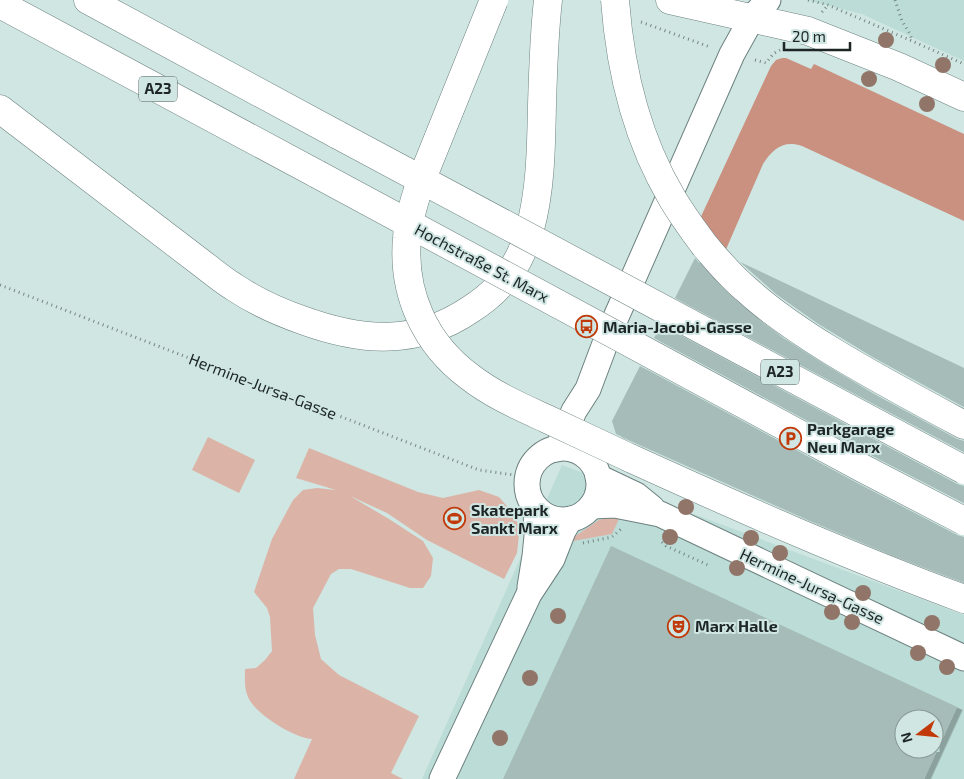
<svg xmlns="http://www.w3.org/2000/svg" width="964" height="779" font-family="'Exo 2',sans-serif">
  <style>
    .built { fill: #bcdcd7; fill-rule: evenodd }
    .green { fill: #dcb3a7 }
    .forest { fill: #ca9180 }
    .building { fill: #a5bcb8; fill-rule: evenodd; filter: url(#shadow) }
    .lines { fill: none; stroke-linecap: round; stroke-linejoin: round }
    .minor-casing { stroke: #6d827f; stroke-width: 27 }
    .secondary-casing { stroke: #6d827f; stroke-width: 29 }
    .motorway-casing { stroke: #6d827f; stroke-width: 29 }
    .path { stroke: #768683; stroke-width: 3; stroke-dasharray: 1 4; stroke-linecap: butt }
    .minor { stroke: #fff; stroke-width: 25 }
    .secondary { stroke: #fff; stroke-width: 28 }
    .motorway { stroke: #fff; stroke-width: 28 }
    .motorway-bridge-casing { stroke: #6d827f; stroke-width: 29; stroke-linecap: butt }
    .motorway-bridge { stroke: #fff; stroke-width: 28 }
    .tree { fill: #917568 }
    .labels { text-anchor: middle; stroke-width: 4; stroke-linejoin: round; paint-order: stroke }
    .shield { fill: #cfe6e2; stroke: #52605e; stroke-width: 1 }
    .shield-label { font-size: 15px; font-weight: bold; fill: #1d2625 }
    .street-label { font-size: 16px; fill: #1d2625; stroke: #cfe6e2 }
    .poi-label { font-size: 16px; font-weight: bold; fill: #1d2625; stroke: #cfe6e2; text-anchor: start }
  </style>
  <defs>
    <filter id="shadow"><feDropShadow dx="5.5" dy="3" stdDeviation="0" flood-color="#0004"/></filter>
  </defs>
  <rect width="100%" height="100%" fill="#cfe6e2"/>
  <g class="built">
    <path d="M 807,0 L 964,0 L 964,61 L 862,14 Z"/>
    <path d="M 562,465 L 964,615 L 964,779 L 422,779 ZM 904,719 L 934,719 L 934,749 L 904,749 Z"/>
  </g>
  <g class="green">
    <path d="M 208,437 L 255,460 L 239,493 L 192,470 Z"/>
    <path d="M 309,448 L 418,492 L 443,498 L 479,490 L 499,497 L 512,512 L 518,524 L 519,534 L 517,553 L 504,579 L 427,540 L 387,513 L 350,496 L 389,519 L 423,541 L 433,558 L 431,576 L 423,588 L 410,588 L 351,569 L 339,569 L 331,574 L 313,608 L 315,635 L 321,659 L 339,675 L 419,716 L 391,773 L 403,779 L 294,779 L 312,739 C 294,738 255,714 248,697 C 244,688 245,678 245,669 L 256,668 L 265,660 L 272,651 L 270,617 L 267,608 L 254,592 L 272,539 L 293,500 L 303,490 L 317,488 L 336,490 L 296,478 Z"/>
    <path d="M 616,516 L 620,517 L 612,534 L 573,541 L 571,539 L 599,520 Z"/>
  </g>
  <path class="forest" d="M 782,58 L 786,58 L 811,69 L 814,64 L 964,134 L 964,221 L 802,146 C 783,140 773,149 763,164 L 724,254 L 691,238 L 771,66 L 776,60 Z"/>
  <g class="building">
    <path d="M 695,258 L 713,279 L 731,296 L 757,319 L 778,335 L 822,363 L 872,393 L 957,439 L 964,441 L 964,452 L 675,298 Z"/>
    <path d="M 740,262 L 964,368 L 964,407 L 871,356 L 817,323 L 776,294 Z"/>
    <path d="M 661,325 L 957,484 L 964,486 L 964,503 L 871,455 L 654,338 Z"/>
    <path d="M 640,366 L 857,483 L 957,535 L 964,537 L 964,582 L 885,552 L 802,517 L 616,434 L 612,421 Z"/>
    <path d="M 611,546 L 957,707 L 924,779 L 503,779 ZM 904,719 L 934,719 L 934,749 L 904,749 Z"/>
  </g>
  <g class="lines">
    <defs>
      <g id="minor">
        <circle cx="563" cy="484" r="36"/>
        <path d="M 557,449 L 562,439 L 574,411 L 588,389 L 609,333 L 732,54 L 752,18 L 768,0"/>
        <path d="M 598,477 L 636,495 L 652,508"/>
        <path d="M 592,506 L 615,505 L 660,514 L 964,658"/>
        <path d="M 530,587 L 535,556 L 537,536 L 536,508"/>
        <path d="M 442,779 L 529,594 L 552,559 L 563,531 L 570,519"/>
      </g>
      <path id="secondary" d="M 670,0 L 808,31 L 899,67 L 964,97"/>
      <g id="motorway">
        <path d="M 88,0 L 338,135"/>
        <path d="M 0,4 L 317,174"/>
        <path d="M 0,109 L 204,265 C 214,273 224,281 234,287 C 255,301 279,312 302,320 C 362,342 417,346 471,309 C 501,290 521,263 530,229 C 541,188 541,147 542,105 C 543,70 544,35 548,0"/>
        <path d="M 705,246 C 718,261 731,277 747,290 C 772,313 801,332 830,350 C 874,377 919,401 964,425"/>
        <path d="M 630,458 C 740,508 850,557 964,599"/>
      </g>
    </defs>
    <use href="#minor" class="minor-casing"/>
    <use href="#secondary" class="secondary-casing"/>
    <use href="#motorway" class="motorway-casing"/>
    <g class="path">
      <path d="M 808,0 L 828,5 L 912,41 L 964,64"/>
      <path d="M 895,0 L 902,21 L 910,34 L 912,40"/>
      <path d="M 822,12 L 828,5"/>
      <path d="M 641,22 L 710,47"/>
      <path d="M 755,60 L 766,63 L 773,54 L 780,50"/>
      <path d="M 0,285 L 479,470 L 528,477"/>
      <path d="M 662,542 L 666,546 L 708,565"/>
      <path d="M 583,543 L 612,537 L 621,529"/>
    </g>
    <use href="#minor" class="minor"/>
    <use href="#secondary" class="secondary"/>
    <use href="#motorway" class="motorway"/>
    <defs>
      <g id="motorway-bridge">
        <path d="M 494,0 L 419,186 C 414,203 408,220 407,238 C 402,293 425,344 470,377 C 493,395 521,407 547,419 C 575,432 602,445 630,458"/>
        <path d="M 615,0 C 620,68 637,139 672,198 C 682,215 693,230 705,246"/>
        <path d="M 338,135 L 964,470"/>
        <path d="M 317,174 L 864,469 L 964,521"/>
      </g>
    </defs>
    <use href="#motorway-bridge" class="motorway-bridge-casing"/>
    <use href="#motorway-bridge" class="motorway-bridge"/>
  </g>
  <g class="tree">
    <circle cx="886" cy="40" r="8"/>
    <circle cx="943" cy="65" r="8"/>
    <circle cx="869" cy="79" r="8"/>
    <circle cx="927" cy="104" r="8"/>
    <circle cx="686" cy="507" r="8"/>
    <circle cx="670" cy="537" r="8"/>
    <circle cx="751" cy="538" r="8"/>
    <circle cx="780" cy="553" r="8"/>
    <circle cx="737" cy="568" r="8"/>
    <circle cx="863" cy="593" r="8"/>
    <circle cx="832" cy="612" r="8"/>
    <circle cx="558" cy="616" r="8"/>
    <circle cx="852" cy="622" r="8"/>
    <circle cx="932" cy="623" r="8"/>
    <circle cx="918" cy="653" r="8"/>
    <circle cx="947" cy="667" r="8"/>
    <circle cx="530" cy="678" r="8"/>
    <circle cx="500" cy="738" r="8"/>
  </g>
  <defs>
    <symbol id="bus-ring" viewBox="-11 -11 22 22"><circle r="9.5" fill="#cfe6e2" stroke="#c13908" stroke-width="1.5"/><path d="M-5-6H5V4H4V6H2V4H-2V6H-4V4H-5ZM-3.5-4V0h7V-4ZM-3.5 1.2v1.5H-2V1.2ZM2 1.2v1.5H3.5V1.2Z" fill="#c13908"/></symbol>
    <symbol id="parking-ring" viewBox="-11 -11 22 22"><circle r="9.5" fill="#cfe6e2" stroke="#c13908" stroke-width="1.5"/><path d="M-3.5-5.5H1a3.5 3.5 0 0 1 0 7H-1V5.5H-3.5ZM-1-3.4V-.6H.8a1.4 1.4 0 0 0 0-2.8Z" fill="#c13908"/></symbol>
    <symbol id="stadium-ring" viewBox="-11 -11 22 22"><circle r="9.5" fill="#cfe6e2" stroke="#c13908" stroke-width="1.5"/><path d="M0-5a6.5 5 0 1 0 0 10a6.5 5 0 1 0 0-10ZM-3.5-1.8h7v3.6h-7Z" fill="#c13908"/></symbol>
    <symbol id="theatre-ring" viewBox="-11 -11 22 22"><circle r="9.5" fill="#cfe6e2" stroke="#c13908" stroke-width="1.5"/><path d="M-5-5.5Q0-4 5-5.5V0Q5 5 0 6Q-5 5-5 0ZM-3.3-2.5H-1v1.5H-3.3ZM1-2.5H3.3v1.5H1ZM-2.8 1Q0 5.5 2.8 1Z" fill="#c13908"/></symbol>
  </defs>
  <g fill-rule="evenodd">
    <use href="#bus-ring" x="574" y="314" width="25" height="25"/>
    <use href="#parking-ring" x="778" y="426" width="25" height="25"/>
    <use href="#stadium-ring" x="442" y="506" width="25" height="25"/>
    <use href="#theatre-ring" x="666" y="614" width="25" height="25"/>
  </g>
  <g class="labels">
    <g class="shield">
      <rect x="139" y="76.5" width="38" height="25" rx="4"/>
      <rect x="761" y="359.5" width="38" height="25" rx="4"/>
    </g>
    <g class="shield-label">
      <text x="158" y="94">A23</text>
      <text x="780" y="377">A23</text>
    </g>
    <g class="street-label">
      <text transform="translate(482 263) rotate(28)" y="6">Hochstraße St. Marx</text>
      <text transform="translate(263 386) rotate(21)" y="6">Hermine-Jursa-Gasse</text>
      <text transform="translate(812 586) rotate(25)" y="6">Hermine-Jursa-Gasse</text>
    </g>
    <g class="poi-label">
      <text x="603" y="333">Maria-Jacobi-Gasse</text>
      <text x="807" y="435">Parkgarage<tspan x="807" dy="18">Neu Marx</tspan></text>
      <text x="471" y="516">Skatepark<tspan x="471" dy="18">Sankt Marx</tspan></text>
      <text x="695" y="632">Marx Halle</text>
    </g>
  </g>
  <g transform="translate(919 734) rotate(254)"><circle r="24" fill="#cfe6e2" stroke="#889996"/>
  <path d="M0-4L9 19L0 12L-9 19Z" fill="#c13908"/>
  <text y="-8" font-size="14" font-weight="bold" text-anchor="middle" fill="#1d2625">N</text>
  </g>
  <path d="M784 42v8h66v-8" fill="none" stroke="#1d2625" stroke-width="2.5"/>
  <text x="792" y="42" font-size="15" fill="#1d2625" stroke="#cfe6e2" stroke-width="4" paint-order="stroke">20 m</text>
</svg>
